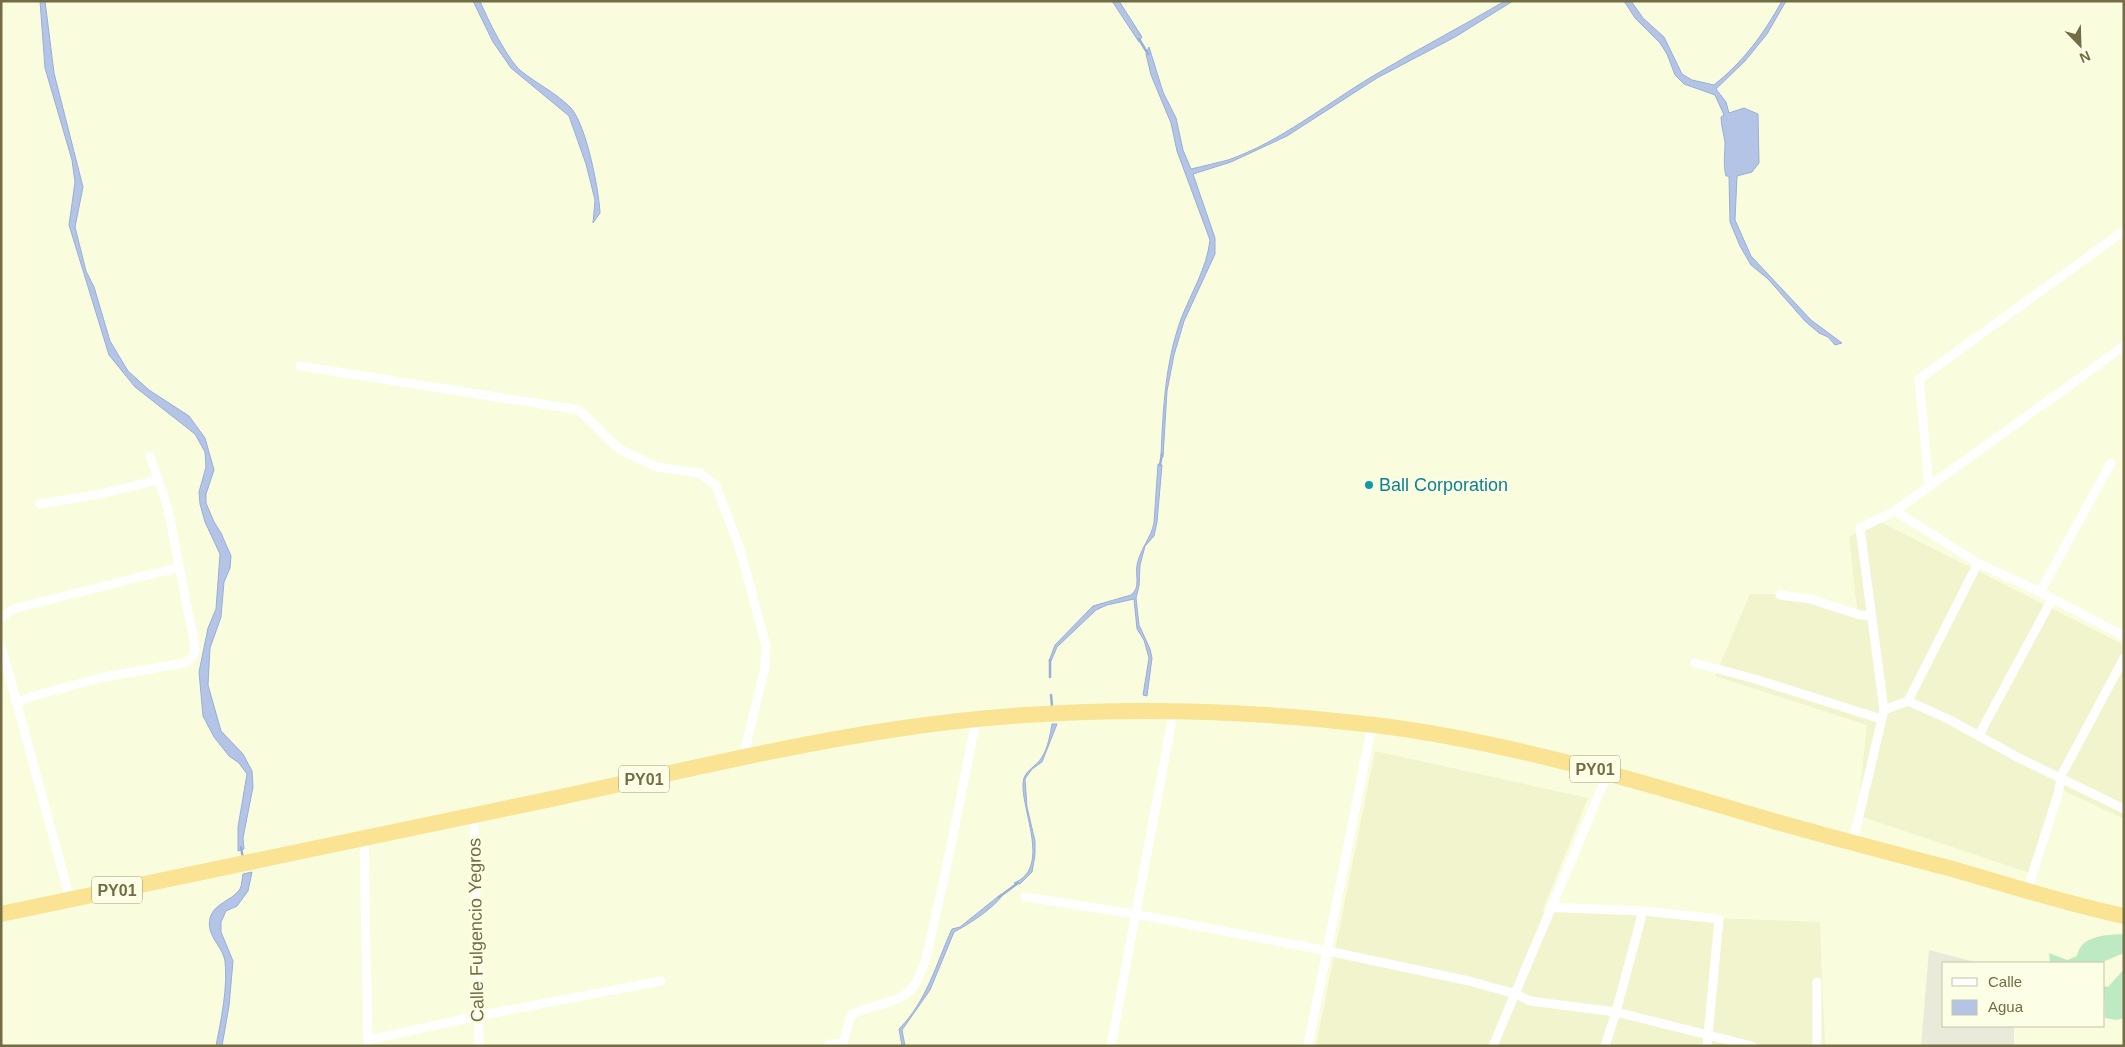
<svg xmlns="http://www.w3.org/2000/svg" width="2125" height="1047" font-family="Arial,sans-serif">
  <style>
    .residential { fill: #f2f4cd }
    .industrial { fill: #eaeadb }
    .green { fill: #bdeac2 }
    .water { fill: #b3c4e6; stroke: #99aed8 }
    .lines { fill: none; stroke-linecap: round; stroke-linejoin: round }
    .stream { stroke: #99aed8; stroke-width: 2.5 }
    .street { stroke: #fff; stroke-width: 9 }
    .highway { stroke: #fae392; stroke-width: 16 }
    .culture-dot { fill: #0f9aa8; stroke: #fcffe5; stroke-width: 2 }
    .labels { text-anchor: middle; stroke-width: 4.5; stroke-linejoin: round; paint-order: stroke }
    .shield { fill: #fcffe5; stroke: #9c9976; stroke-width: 1 }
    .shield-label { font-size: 16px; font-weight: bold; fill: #736d46 }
    .culture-label { font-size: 18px; fill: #0d838f; stroke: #fcffe5; text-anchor: start }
    .street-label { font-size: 18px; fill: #736d46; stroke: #fcffe5 }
  </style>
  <rect width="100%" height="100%" fill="#f9fdde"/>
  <g class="residential">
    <path d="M 1881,522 L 2124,645 L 2124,819 L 2058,788 L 2030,873 L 1857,815 L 1867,725 L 1715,676 L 1750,594 L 1792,594 L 1858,617 L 1849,537 Z"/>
    <path d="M 1375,751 L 1588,798 L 1542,912 L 1820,922 L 1825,1046 L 1316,1046 Z"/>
  </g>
  <path class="industrial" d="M 1929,950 L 1979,963 L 1944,963 L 1944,1026 L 2014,1026 L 2014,1046 L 1921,1046 Z"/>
  <g class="green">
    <path d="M 2124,934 L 2124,953 L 2100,963 L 2050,963 L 2049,953 L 2067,960 L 2077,956 C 2081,935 2106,935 2124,934 Z"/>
    <path d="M 2124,969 L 2124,1018 L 2117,1020 L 2105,1018 L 2104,986 L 2108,987 Z"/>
  </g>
  <g class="water">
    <path d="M 40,1 L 45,1 L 54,73 L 83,187 L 75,227 L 86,271 L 94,287 L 110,341 L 128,371 L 149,390 L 189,416 L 205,438 L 214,470 L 206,494 L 206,503 L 214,522 L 221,533 L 231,556 L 230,568 L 224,582 L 221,617 L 210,648 L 208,685 L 221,731 L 243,754 L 252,771 L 253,787 L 243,838 L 244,849 L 238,851 L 238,827 L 247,774 L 239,763 L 229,756 L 214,737 L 203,716 L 199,672 L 208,628 L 216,609 L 220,554 L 205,522 L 200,504 L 199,492 L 206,467 L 205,452 L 195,434 L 135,387 L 109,355 L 69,225 L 75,182 L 72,160 L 45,68 Z"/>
    <path d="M 473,1 L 480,1 C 487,18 507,59 521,71 C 536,83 556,93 570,107 C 586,123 599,190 600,213 L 593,223 L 595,200 L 586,164 L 569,116 L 511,68 L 493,42 Z"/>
    <path d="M 1112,1 L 1119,1 L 1142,37 L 1139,42 Z"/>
    <path d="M 1505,1 L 1513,1 L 1455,37 L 1377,78 L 1287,136 L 1231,162 L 1193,174 L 1215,238 L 1215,254 L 1184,321 L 1174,355 L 1167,391 L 1163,457 L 1161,456 C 1163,410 1165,363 1181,319 C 1191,293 1207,268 1210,240 L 1177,151 L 1171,123 L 1151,75 L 1146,54 L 1149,47 L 1163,92 L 1176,118 L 1183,150 L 1191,169 C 1204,166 1216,163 1228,160 C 1280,142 1326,104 1373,76 C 1416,50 1461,27 1505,1 Z"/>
    <path d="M 1624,1 L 1631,1 L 1643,18 L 1664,37 L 1682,74 L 1692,80 L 1714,85 C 1744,61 1763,35 1782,1 L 1786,1 L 1767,34 L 1745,61 L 1716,89 L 1726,102 L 1729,113 L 1744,108 L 1758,114 L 1759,163 L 1752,172 L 1737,176 L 1735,220 L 1751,256 L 1811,320 L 1842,343 L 1835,345 L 1828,337 L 1819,333 L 1805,321 L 1768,279 L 1751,265 L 1740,246 L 1730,222 L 1729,176 L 1726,176 C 1723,165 1725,154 1725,142 C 1724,134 1721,126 1721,117 L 1724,115 L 1715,95 L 1684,84 L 1675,75 L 1667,54 L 1660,43 L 1635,18 Z"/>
    <path d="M 1158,464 L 1162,465 L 1157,522 L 1154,536 L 1145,546 L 1140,565 L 1139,586 L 1136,598 L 1139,625 L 1150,649 L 1152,658 L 1147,696 L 1143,695 L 1149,658 L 1144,640 L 1137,629 L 1134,599 L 1107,605 L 1096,610 L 1057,647 L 1051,661 L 1049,661 L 1055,645 L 1093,606 L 1131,595 C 1141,587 1135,576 1137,565 C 1140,549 1151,538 1154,523 Z"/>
    <path d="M 1052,724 L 1057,724 L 1042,762 L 1032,769 L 1025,779 L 1027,807 L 1035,841 L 1035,855 L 1032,872 L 1020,884 L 1014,883 C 1051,868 1022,813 1023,784 C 1023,770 1036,768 1042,757 C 1048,748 1050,735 1052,724 Z"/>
    <path d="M 252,872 L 248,891 L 237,906 L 226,911 L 221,922 L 221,932 L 233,961 L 229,1006 L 222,1046 L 216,1046 C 221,1020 228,987 225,961 C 222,945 206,936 210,918 C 214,903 232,901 240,889 C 242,885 242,878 243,874 Z"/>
    <path d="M 1000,895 L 1002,896 C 991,910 969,924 954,932 L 930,990 L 902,1030 L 905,1046 L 902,1046 L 899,1029 C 927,1001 936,964 952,929 L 960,927 Z"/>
  </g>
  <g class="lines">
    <g class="stream">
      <path d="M 1139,39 L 1148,54"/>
      <path d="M 1160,465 L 1162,454"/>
      <path d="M 1050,677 L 1050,660"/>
      <path d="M 1051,695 L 1052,706"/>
      <path d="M 241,847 L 243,859"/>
      <path d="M 999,897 L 1018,883"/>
    </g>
    <g class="street">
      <path d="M 300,366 L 579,410 L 619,449 L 657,467 L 700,473 L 716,486 L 740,549 L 766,646 L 765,667 L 743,758"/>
      <path d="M 1929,485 L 1919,379 L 2124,231"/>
      <path d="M 40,504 L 100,494 L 158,480"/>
      <path d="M 1895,511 L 1978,563 L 2040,592 L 2124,636"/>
      <path d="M 2040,592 L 2111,463"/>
      <path d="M 1780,595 L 1810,599 L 1860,615 L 1872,616"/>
      <path d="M 1,618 L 13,609 L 180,567"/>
      <path d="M 1,645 L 70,899"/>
      <path d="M 1695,663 L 1755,679 L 1881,719"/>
      <path d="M 1908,701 L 1978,563"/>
      <path d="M 17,703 L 30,697 L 104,677 L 184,663 C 191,660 195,655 195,647 L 168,509 L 150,456"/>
      <path d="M 1884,710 L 1860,528 L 1895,511 L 2124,346"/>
      <path d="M 1979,735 L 2052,599"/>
      <path d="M 474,815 L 479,1046"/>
      <path d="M 364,840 L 368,1044"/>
      <path d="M 1853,841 L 1884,710 L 1908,701 L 1948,719 L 2019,758 L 2124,809"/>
      <path d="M 2027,891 L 2058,794 L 2062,774 L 2124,658"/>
      <path d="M 1025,897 L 1135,914 L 1328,951 L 1469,981 L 1516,994 L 1530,1001 L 1616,1012 L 1752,1046"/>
      <path d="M 1550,907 L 1643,911 L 1719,919 L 1707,1046"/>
      <path d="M 368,1040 L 478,1016 L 661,981"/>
      <path d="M 829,1044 L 843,1043 L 851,1015 C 870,1004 899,1005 913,987 C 927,967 930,938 936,914 C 951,850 963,785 976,720"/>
      <path d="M 1111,1046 L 1174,709"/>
      <path d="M 1308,1046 L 1372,725"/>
      <path d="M 1493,1046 L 1608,773"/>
      <path d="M 1605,1046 L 1616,1012 L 1643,911"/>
      <path d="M 1817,1046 L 1817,982"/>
    </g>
    <path class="highway" d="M 1,914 C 186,876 371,836 556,798 C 669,774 783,746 897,729 C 1056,705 1216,706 1375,725 C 1512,742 1644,783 1777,822 C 1836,839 1896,854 1956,870 C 2011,886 2067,904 2124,916"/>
  </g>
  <circle class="culture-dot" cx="1369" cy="485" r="5"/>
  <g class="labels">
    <g class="shield">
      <rect x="1570" y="755.5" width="50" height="27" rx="4"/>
      <rect x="619" y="765.5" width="50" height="27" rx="4"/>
      <rect x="92" y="876.5" width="50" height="27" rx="4"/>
    </g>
    <g class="shield-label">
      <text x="1595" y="775">PY01</text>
      <text x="644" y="785">PY01</text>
      <text x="117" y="896">PY01</text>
    </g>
    <g class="culture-label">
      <text x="1379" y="491">Ball Corporation</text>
    </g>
    <g class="street-label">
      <text transform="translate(476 930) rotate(-91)" y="6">Calle Fulgencio Yegros</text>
    </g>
  </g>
  <rect width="2125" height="1047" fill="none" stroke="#736d46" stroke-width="5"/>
  <rect x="1942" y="962" width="162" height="65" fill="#fcffe5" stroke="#c5c5a5"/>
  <rect x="1952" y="978" width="25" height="8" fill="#ffffff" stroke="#c5c5a5"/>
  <text x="1988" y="987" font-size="15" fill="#736d46">Calle</text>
  <rect x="1952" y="1000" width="25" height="15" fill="#b3c4e6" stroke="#c5c5a5"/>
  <text x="1988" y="1012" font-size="15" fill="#736d46">Agua</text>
  <g transform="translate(2080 45) rotate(157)" stroke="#fcffe5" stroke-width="4" paint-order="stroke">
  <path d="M0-4L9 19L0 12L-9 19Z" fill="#736d46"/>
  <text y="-8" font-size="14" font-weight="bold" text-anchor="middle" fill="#736d46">N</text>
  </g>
</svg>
